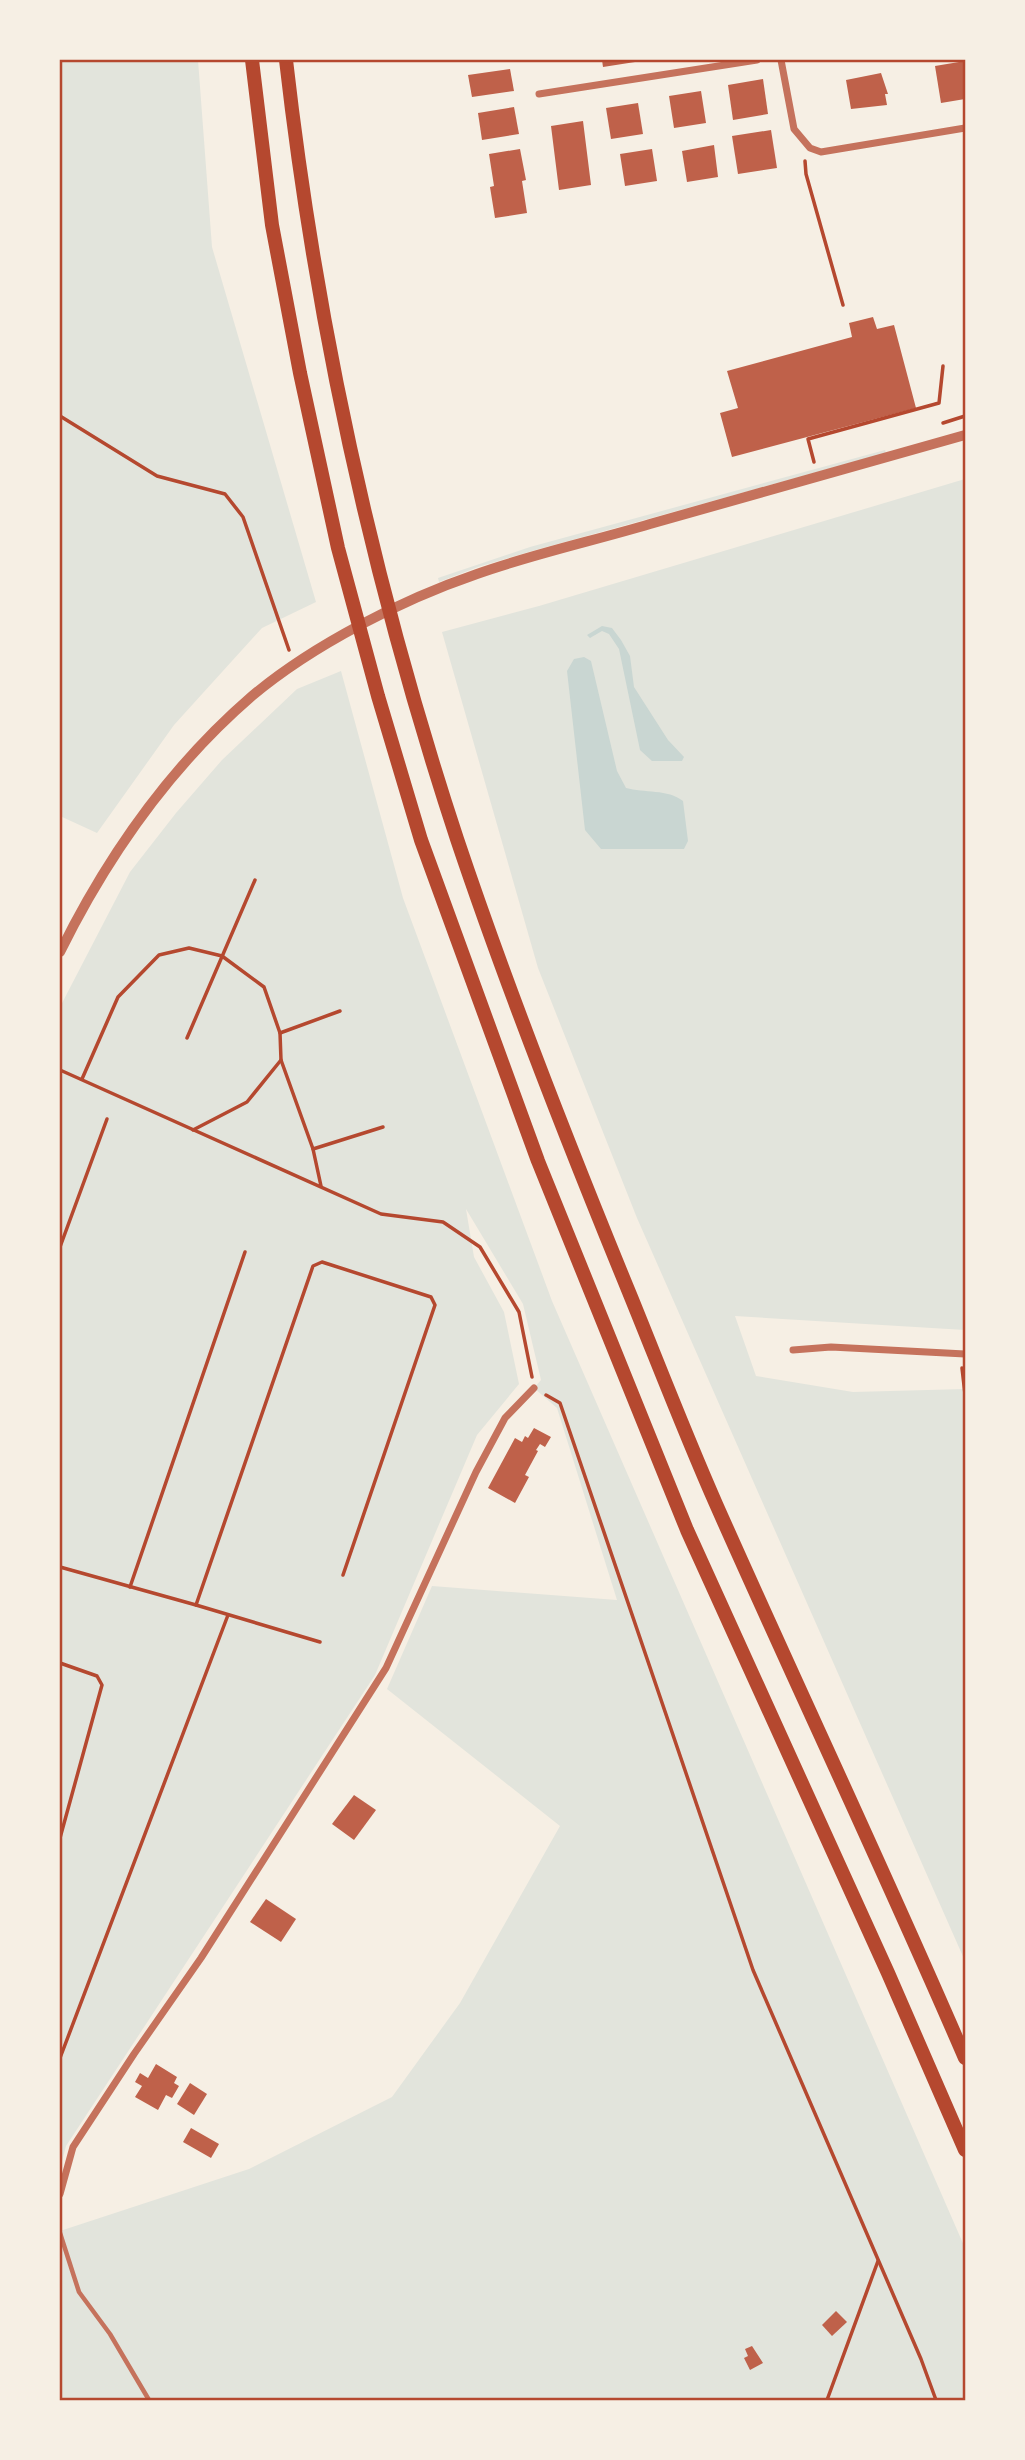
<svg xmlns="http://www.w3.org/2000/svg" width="1025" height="2460" font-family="'DM Sans',sans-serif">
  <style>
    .green { fill: #e2e4dc }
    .water { fill: #c9d6d2 }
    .building { fill: #bf614a }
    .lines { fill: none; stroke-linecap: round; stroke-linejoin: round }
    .path { stroke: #b5482f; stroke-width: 3.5 }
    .service { stroke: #c5725c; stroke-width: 4.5 }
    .minor { stroke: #c5725c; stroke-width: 7 }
    .tertiary { stroke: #c5725c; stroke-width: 10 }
    .trunk { stroke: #b5482f; stroke-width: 14 }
    .neatline { fill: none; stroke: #b5482f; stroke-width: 2.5 }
  </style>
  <rect width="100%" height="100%" fill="#f6efe4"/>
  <g class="green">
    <path d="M 60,60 L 198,60 L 212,247 L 316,602 L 262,628 L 174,725 L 97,833 L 60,816 Z"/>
    <path d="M 885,450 L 886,453 L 532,551 L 478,567 L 439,582 L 438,578 L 530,547 Z"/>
    <path d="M 965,479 L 965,1330 L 735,1316 L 756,1376 L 853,1392 L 965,1389 L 965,1961 L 637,1218 L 538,968 L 442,632 L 539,606 Z"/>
    <path d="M 341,671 L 403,898 L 552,1301 L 965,2248 L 965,2400 L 60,2400 L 60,2231 L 249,2169 L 392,2097 L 460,2003 L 560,1826 L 387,1689 L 432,1586 L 617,1600 L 557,1408 L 534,1388 L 541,1380 L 523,1304 L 466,1209 L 474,1257 L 504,1312 L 519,1384 L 477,1435 L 375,1675 L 66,2146 L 60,2169 L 60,1007 L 130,872 L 176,813 L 222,760 L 297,689 Z"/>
  </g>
  <g class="water">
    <path d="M 602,626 L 612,628 L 621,640 L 630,656 L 634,687 L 668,740 L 684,757 L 682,761 L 652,761 L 640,750 L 619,649 L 609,634 L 602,631 L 590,638 L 587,635 Z"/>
    <path d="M 584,657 L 591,661 L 617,771 L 626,788 C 644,793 668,789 683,801 L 688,841 L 684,849 L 601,849 L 585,830 L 567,671 L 574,659 Z"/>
  </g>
  <g class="building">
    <path d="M 602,60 L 635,60 L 635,62 L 603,67 Z"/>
    <path d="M 965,61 L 965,99 L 941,103 L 935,66 Z"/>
    <path d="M 510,69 L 514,91 L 472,97 L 468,75 Z"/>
    <path d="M 881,73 L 888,94 L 885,94 L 887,105 L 851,109 L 846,80 Z"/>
    <path d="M 763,79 L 768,114 L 733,120 L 728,85 Z"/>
    <path d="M 701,91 L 706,123 L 674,128 L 669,96 Z"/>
    <path d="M 638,103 L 643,134 L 611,139 L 606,108 Z"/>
    <path d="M 514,107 L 519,134 L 482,140 L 478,113 Z"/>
    <path d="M 583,121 L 591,185 L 559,190 L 551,126 Z"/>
    <path d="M 771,130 L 777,168 L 738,174 L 732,136 Z"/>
    <path d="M 714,145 L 718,177 L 687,182 L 682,151 Z"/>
    <path d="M 520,149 L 526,180 L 522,181 L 527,213 L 495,218 L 490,187 L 494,186 L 489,154 Z"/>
    <path d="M 652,149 L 657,181 L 625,186 L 620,154 Z"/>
    <path d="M 873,317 L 877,329 L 894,325 L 916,408 L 732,457 L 720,413 L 738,408 L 727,371 L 852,337 L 849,323 Z"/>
    <path d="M 534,1428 L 551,1437 L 545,1447 L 540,1444 L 536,1450 L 538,1451 L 525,1475 L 529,1477 L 515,1503 L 488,1488 L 515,1438 L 522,1442 L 525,1436 L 528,1438 Z"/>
    <path d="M 354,1795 L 376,1810 L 354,1840 L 332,1824 Z"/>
    <path d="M 266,1899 L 296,1919 L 281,1942 L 250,1922 Z"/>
    <path d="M 156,2064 L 177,2077 L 174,2083 L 179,2086 L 172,2098 L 166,2095 L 158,2110 L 135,2097 L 142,2086 L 135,2082 L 140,2073 L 148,2078 Z"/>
    <path d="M 190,2083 L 207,2094 L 194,2115 L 177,2104 Z"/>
    <path d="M 191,2128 L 219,2144 L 211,2158 L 183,2142 Z"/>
    <path d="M 836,2311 L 847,2322 L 832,2336 L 822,2325 Z"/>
    <path d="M 752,2346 L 763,2363 L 750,2370 L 744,2358 L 748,2356 L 745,2349 Z"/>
  </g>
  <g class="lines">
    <g class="path">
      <path d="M 805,161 L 806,174 L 843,305"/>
      <path d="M 60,416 L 157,476 L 225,494 L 243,517 L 289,650"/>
      <path d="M 943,423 L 965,416"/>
      <path d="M 814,462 L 808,439 L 939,403 L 943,366"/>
      <path d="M 280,1033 L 340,1011"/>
      <path d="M 187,1038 L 255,880"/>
      <path d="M 281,1060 L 313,1149 L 321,1186"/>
      <path d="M 60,1070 L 381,1214 L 443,1222 L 480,1247 L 519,1312 L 532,1377"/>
      <path d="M 82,1079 L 118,997 L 159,955 L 189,948 L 222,956 L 264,987 L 280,1033 L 281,1060 L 247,1102 L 193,1130"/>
      <path d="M 313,1149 L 383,1127"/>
      <path d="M 60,1247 L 107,1119"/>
      <path d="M 962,1368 L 965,1394"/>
      <path d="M 546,1395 L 560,1403 L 753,1970 L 921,2359 L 936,2400"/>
      <path d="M 60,1567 L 196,1605 L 320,1642"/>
      <path d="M 130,1587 L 245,1252"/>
      <path d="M 196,1605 L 313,1266 L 322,1262 L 431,1297 L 435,1305 L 343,1575"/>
      <path d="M 60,1663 L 97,1676 L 102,1685 L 60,1838"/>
      <path d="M 60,2058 L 228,1615"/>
      <path d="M 827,2400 L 878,2261"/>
    </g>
    <path class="service" d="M 60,2233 L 79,2292 L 110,2334 L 149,2400"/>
    <g class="minor">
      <path d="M 781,60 L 794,129 L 810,148 L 821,152 L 965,128"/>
      <path d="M 539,94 L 757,60"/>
      <path d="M 793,1350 L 831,1347 L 965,1354"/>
      <path d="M 60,2194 L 73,2147 L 134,2054 L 201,1958 L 386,1668 L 476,1472 L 505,1418 L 534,1388"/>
    </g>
    <path class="tertiary" d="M 60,952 C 107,857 171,766 252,696 C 313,645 401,600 477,574 C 533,554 593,541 650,524 C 755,494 860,465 965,435"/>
    <g class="trunk">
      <path d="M 252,60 L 272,225 L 300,373 L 338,548 L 378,696 L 421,840 L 538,1161 L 687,1530 L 888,1973 L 965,2150"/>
      <path d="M 286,60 C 316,323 374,587 457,839 C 509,994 569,1146 631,1297 C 659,1366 686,1436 716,1504 C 798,1689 885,1872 965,2058"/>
    </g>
  </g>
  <rect width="1025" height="2460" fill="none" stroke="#f6efe4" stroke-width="122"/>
  <rect x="61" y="61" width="903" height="2338" class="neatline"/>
</svg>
